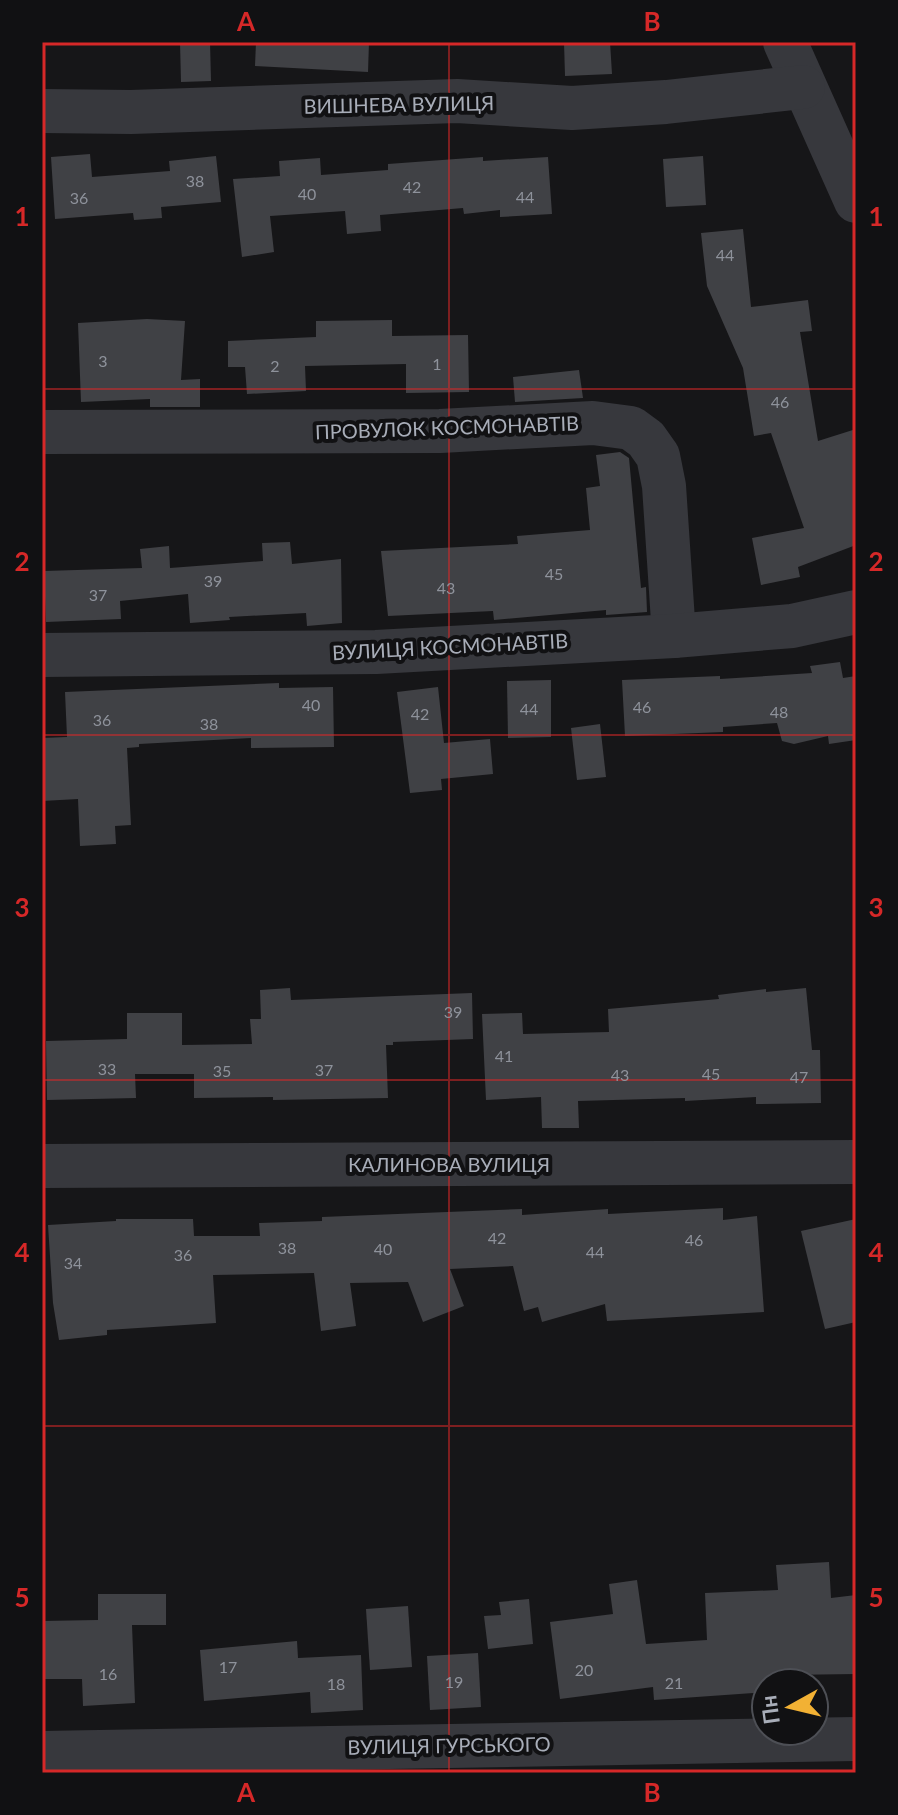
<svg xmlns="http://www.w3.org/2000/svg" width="898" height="1815" font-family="Lato,sans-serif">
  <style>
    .building { fill: #404145 }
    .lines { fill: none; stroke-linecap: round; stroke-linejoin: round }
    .minor { stroke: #37383d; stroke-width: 44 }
    .grid { fill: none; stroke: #d62828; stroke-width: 2; stroke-opacity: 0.55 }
    .labels { text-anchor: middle; stroke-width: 8; stroke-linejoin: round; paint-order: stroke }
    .number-label { font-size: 16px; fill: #8e929b }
    .street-label { font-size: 20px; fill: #a8adb8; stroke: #111113 }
    .neatline { fill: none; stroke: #d62828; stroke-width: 3 }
    .grid-label { font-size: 26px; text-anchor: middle; font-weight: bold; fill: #d62828 }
  </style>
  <rect width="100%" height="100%" fill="#161618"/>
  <g class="building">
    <path d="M 180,42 L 210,42 L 211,81 L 181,82 Z"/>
    <path d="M 256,42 L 369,42 L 368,72 L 255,66 Z"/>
    <path d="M 564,42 L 610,42 L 612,74 L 565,76 Z"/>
    <path d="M 90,154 L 92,177 L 170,171 L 169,161 L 216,156 L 221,202 L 161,207 L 162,218 L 134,220 L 133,213 L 55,219 L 51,157 Z"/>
    <path d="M 703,156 L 706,205 L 666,207 L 663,159 Z"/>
    <path d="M 483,157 L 483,161 L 548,157 L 552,214 L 500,217 L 500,210 L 464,214 L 463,208 L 380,215 L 381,231 L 347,234 L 345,211 L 270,216 L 274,252 L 242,257 L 233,179 L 280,176 L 279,161 L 320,158 L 321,175 L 388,170 L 388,164 Z"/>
    <path d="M 743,229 L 751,307 L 808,300 L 812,331 L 800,332 L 818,441 L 856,429 L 856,545 L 798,567 L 800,577 L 761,585 L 752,538 L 804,528 L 771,433 L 754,436 L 743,368 L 707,286 L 701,233 Z"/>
    <path d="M 147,319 L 185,321 L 181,380 L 200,379 L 200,407 L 150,407 L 150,399 L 81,402 L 78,323 Z"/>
    <path d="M 392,320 L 392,336 L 468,335 L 469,392 L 406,393 L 406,364 L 305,366 L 306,391 L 247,394 L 245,367 L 228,367 L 228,341 L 316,337 L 316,321 Z"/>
    <path d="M 579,370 L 583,398 L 515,402 L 513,377 Z"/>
    <path d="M 620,452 L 629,458 L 641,588 L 646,587 L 647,612 L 606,615 L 606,610 L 494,620 L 493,611 L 388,616 L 381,551 L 518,544 L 517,536 L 590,530 L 586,488 L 600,486 L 596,455 Z"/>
    <path d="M 290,542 L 292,564 L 341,559 L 342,623 L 307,626 L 306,613 L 229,617 L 230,620 L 190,623 L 188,594 L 120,601 L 121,619 L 46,622 L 44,571 L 142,568 L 140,549 L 169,546 L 170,568 L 263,561 L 262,543 Z"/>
    <path d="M 840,662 L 843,678 L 856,676 L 856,740 L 829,744 L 828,736 L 794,744 L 782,741 L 777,723 L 723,727 L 723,732 L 625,736 L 622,680 L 720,676 L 720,679 L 812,673 L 810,666 Z"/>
    <path d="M 551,680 L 551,737 L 508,738 L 507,681 Z"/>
    <path d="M 279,683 L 279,688 L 333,687 L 334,747 L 251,748 L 251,738 L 139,744 L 139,747 L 127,748 L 131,825 L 115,826 L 116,844 L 80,846 L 78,799 L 42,801 L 42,738 L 67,737 L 65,692 Z"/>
    <path d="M 438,687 L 444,743 L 490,739 L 493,774 L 441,779 L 442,790 L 410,793 L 397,692 Z"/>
    <path d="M 600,724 L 606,777 L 577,780 L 571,728 Z"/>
    <path d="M 290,988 L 291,1000 L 472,993 L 473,1039 L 393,1042 L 393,1045 L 386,1045 L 388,1098 L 273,1100 L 273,1097 L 194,1098 L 194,1074 L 135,1074 L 136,1098 L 47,1100 L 46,1041 L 127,1039 L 127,1013 L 182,1013 L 182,1045 L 252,1044 L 250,1019 L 261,1019 L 260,990 Z"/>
    <path d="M 806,988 L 812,1050 L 820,1050 L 821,1103 L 756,1104 L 756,1097 L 685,1101 L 685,1098 L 578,1101 L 579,1128 L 542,1128 L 541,1097 L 486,1100 L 482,1014 L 522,1013 L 523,1034 L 609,1032 L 608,1009 L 719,999 L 718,995 L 766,989 L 766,992 Z"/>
    <path d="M 723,1208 L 723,1220 L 757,1216 L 764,1312 L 607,1321 L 605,1304 L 542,1322 L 538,1307 L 524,1311 L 513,1266 L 450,1269 L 464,1306 L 423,1322 L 408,1282 L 350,1283 L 356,1326 L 321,1331 L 314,1273 L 213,1275 L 216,1323 L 107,1330 L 107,1335 L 59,1340 L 53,1303 L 48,1225 L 116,1221 L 116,1219 L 193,1219 L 194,1236 L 260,1236 L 259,1223 L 322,1221 L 322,1217 L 522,1209 L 522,1215 L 608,1209 L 608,1214 Z"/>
    <path d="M 856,1219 L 856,1322 L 825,1329 L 801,1231 Z"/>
    <path d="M 829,1562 L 831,1598 L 856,1595 L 856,1674 L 784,1675 L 784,1683 L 766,1683 L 766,1692 L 654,1700 L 653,1687 L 560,1699 L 550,1622 L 613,1614 L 609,1584 L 637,1580 L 646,1644 L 707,1640 L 705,1593 L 778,1590 L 776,1565 Z"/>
    <path d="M 98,1594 L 166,1594 L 166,1625 L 132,1625 L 135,1703 L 83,1706 L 82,1679 L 42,1679 L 42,1621 L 98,1620 Z"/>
    <path d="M 529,1599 L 533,1644 L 488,1649 L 484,1616 L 501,1615 L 499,1602 Z"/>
    <path d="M 408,1606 L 412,1667 L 370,1670 L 366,1609 Z"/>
    <path d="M 297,1641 L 298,1658 L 361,1655 L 363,1710 L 311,1713 L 310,1692 L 204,1701 L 200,1650 Z"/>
    <path d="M 478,1653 L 481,1707 L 430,1710 L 427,1656 Z"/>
  </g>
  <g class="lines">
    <g class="minor">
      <path d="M 785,42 L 856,201"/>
      <path d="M 42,111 L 131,112 L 457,101 L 572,108 L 666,102 L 803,87"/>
      <path d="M 42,432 L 440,431 L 593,423 L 631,428 L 646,439 L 658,456 L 664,486 L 674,636"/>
      <path d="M 42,655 L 376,652 L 674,636 L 792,626 L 856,612"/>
      <path d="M 42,1166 L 856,1162"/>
      <path d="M 42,1753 L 856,1739"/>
    </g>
  </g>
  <path class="grid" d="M 449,42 L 449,1773M 42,389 L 856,389M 42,735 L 856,735M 42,1080 L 856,1080M 42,1426 L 856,1426"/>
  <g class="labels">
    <g class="number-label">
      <text x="195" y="187">38</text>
      <text x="412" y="193">42</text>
      <text x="307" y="200">40</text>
      <text x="525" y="203">44</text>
      <text x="79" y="204">36</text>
      <text x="725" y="261">44</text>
      <text x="103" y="367">3</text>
      <text x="437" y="370">1</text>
      <text x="275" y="372">2</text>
      <text x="780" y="408">46</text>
      <text x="554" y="580">45</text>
      <text x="213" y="587">39</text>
      <text x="446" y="594">43</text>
      <text x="98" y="601">37</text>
      <text x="311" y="711">40</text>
      <text x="642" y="713">46</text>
      <text x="529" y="715">44</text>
      <text x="779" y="718">48</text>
      <text x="420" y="720">42</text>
      <text x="102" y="726">36</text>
      <text x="209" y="730">38</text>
      <text x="453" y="1018">39</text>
      <text x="504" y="1062">41</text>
      <text x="107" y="1075">33</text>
      <text x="324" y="1076">37</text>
      <text x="222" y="1077">35</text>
      <text x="711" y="1080">45</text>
      <text x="620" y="1081">43</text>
      <text x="799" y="1083">47</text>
      <text x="497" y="1244">42</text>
      <text x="694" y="1246">46</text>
      <text x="287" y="1254">38</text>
      <text x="383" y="1255">40</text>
      <text x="595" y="1258">44</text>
      <text x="183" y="1261">36</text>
      <text x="73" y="1269">34</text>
      <text x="228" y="1673">17</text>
      <text x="584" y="1676">20</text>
      <text x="108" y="1680">16</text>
      <text x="454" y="1688">19</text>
      <text x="674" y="1689">21</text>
      <text x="336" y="1690">18</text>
    </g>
    <g class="street-label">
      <text transform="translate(399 105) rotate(-1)" y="7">ВИШНЕВА ВУЛИЦЯ</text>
      <text transform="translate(447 428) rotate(-2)" y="7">ПРОВУЛОК КОСМОНАВТІВ</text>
      <text transform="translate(450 647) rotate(-3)" y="7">ВУЛИЦЯ КОСМОНАВТІВ</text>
      <text x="449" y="1172">КАЛИНОВА ВУЛИЦЯ</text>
      <text transform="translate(449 1746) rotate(-1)" y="7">ВУЛИЦЯ ГУРСЬКОГО</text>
    </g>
  </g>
  <rect width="898" height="1815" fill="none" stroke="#111113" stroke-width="88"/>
  <g transform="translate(790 1707) rotate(262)"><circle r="38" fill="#111113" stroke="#4d4f55" stroke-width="2"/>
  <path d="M0-6L14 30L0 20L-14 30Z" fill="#f2b134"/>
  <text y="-12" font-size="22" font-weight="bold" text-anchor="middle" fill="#a8adb8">Пн</text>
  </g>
  <rect x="44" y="44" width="810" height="1727" class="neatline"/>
  <g class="grid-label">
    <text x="246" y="31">A</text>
    <text x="652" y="31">B</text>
    <text x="22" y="226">1</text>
    <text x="876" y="226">1</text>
    <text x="22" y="571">2</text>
    <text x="876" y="571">2</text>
    <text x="22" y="917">3</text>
    <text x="876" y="917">3</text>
    <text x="22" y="1262">4</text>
    <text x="876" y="1262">4</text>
    <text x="22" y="1607">5</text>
    <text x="876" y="1607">5</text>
    <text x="246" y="1802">A</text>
    <text x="652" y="1802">B</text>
  </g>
</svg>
